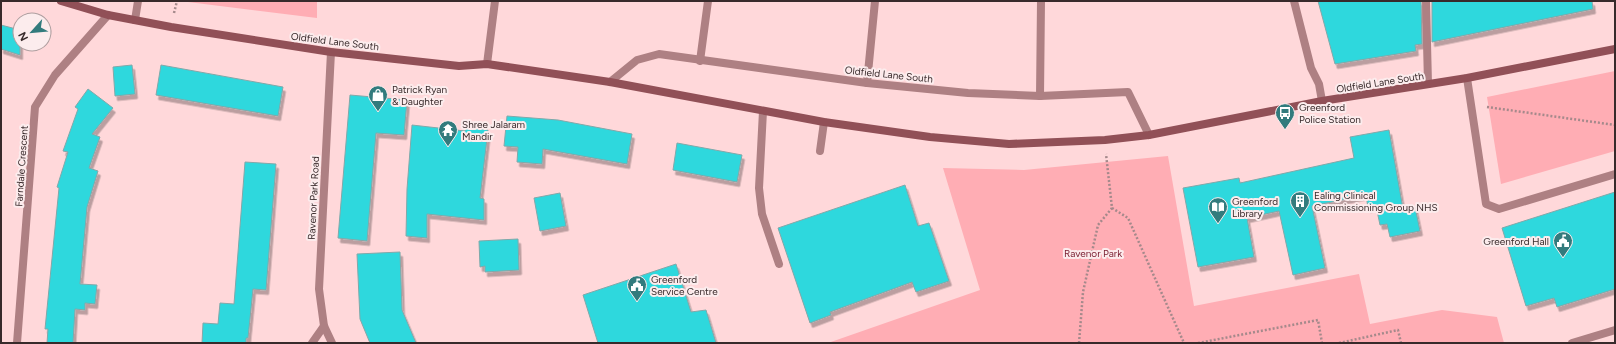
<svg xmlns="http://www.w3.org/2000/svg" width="1616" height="344" font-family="Figtree,sans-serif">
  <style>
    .green { fill: #ffadb4 }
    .building { fill: #2fd8dd; stroke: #81a8a9; filter: url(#shadow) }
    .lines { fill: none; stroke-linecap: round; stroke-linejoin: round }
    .path { stroke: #a5898b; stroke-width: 2.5; stroke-dasharray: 2 2; stroke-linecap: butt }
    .lane { stroke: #ae8083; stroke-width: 8 }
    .street { stroke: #ae8083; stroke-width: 8 }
    .secondary { stroke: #915057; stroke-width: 8 }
    .labels { text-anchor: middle; stroke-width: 4; stroke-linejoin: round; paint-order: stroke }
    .street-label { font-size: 10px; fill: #382a2b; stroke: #fceced }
    .poi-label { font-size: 10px; fill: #382a2b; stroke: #fceced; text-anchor: start }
    .park-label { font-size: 10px; fill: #791c2f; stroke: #fceced }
  </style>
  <defs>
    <filter id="shadow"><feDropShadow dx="2.5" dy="4.5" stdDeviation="0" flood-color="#0004"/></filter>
  </defs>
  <rect width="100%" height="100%" fill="#ffd8da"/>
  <g class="green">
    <path d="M 180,1 L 317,1 L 317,18 Z"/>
    <path d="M 1615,71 L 1615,151 L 1501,184 L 1487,97 Z"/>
    <path d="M 1168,156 L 1194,306 L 1359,274 L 1370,324 L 1442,310 L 1497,317 L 1504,343 L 828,343 L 980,290 L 943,168 L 1024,170 Z"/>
  </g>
  <g class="building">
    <path d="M 1318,1 L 1421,1 L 1422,44 L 1415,45 L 1416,51 L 1335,64 Z"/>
    <path d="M 1432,1 L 1592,1 L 1593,9 L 1432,42 Z"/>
    <path d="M 1,25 L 20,30 L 20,55 L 1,49 Z"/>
    <path d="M 132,65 L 135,94 L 115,96 L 113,67 Z"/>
    <path d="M 161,65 L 283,87 L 278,116 L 156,95 Z"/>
    <path d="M 88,89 L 113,108 L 92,134 L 100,137 L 89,168 L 98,171 L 87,207 L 80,284 L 97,285 L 95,304 L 85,303 L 85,310 L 75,309 L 73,343 L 47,343 L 48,329 L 45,329 L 59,188 L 57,187 L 68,152 L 63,151 L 78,109 L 75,107 Z"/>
    <path d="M 350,95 L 407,100 L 404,135 L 376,133 L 367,241 L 338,238 Z"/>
    <path d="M 507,116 L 558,120 L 632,134 L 627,164 L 543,149 L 542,164 L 517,162 L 518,147 L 504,146 Z"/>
    <path d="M 412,125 L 465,131 L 466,127 L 488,130 L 480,198 L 484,199 L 484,220 L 427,214 L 427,238 L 406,236 L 407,189 Z"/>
    <path d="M 1389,130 L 1403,209 L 1415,207 L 1420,231 L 1390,237 L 1387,224 L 1380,225 L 1376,206 L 1368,208 L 1366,195 L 1312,206 L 1325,268 L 1293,275 L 1279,211 L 1247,218 L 1254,257 L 1198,267 L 1183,188 L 1239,178 L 1240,183 L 1354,158 L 1350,137 Z"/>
    <path d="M 677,143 L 742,155 L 737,182 L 673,170 Z"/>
    <path d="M 245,162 L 276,164 L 266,290 L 253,289 L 248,338 L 246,338 L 246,343 L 202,343 L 203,323 L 218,324 L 220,303 L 234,304 Z"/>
    <path d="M 905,185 L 918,226 L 929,223 L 949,281 L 916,292 L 912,282 L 830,312 L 831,315 L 810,323 L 778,228 Z"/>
    <path d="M 1615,192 L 1615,289 L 1557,307 L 1554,298 L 1526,306 L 1502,228 Z"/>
    <path d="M 560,193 L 566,226 L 540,231 L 534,198 Z"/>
    <path d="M 518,239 L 519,270 L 485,272 L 485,266 L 480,267 L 479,241 Z"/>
    <path d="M 400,252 L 402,310 L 416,343 L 370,343 L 360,319 L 357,254 Z"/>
    <path d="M 676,264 L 691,312 L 706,310 L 716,343 L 598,343 L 583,295 Z"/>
  </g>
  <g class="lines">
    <g class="path">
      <path d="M 174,13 L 177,1"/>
      <path d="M 1487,107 L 1615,125"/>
      <path d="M 1112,208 L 1128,218 L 1184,343"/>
      <path d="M 1079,343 L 1083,292 L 1098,225 L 1112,208 L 1106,154"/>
      <path d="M 1198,343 L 1318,320 L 1322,343"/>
      <path d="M 1339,343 L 1398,330 L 1401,343"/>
    </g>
    <g class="lane">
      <path d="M 1426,1 L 1428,84"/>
      <path d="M 135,20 L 138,1"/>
      <path d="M 700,61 L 708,1"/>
      <path d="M 1467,78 L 1486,204 L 1499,209 L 1615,174"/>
      <path d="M 867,83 L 875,1"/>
      <path d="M 1040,96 L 1041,1"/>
      <path d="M 763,111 L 759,188 L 762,214 L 779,264"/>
      <path d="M 820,151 L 824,122"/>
      <path d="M 1572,343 L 1615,330"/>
    </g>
    <g class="street">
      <path d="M 1294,1 L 1311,68 L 1319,84 L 1322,101"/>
      <path d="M 331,52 L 319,289 L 324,326 L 332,343"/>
      <path d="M 487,64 L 495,1"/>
      <path d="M 610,82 L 637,60 L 659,54 L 867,83 L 968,93 L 1040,96 L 1128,92 L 1149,135"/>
      <path d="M 17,343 L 35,107 L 55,75 L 108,15"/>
      <path d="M 312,343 L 324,326"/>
    </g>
    <path class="secondary" d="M 61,1 L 108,15 L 171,27 L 331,52 L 459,66 L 487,64 L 610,82 L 824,122 L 930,137 L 1009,144 L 1105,140 L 1149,135 L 1322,101 L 1467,78 L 1615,49"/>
  </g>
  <defs>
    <symbol id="shop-pin" viewBox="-11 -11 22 30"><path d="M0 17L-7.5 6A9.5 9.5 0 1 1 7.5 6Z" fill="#327b7d" stroke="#fceced"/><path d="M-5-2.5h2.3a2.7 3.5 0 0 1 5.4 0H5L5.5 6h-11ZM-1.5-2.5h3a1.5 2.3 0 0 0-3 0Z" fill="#fff"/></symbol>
    <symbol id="bus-pin" viewBox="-11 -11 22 30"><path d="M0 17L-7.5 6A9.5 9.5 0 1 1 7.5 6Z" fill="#327b7d" stroke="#fceced"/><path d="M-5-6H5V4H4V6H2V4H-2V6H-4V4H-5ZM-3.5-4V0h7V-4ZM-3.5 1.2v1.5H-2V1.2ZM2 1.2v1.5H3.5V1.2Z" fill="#fff"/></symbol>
    <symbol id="temple-pin" viewBox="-11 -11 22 30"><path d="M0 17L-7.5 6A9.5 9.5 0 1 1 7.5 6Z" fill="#327b7d" stroke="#fceced"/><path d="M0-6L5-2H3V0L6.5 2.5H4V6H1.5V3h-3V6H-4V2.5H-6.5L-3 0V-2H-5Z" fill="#fff"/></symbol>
    <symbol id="building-pin" viewBox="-11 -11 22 30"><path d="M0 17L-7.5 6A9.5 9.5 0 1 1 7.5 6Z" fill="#327b7d" stroke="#fceced"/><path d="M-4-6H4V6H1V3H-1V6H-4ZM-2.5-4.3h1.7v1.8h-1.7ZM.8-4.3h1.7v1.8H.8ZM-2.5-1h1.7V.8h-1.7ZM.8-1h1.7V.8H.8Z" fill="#fff"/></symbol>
    <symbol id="library-pin" viewBox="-11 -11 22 30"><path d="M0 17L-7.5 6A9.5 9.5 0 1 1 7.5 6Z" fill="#327b7d" stroke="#fceced"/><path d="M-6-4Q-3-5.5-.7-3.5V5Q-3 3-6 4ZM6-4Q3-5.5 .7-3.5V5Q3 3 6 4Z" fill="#fff"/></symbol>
    <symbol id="civic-pin" viewBox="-11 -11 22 30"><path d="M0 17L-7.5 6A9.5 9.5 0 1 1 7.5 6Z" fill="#327b7d" stroke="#fceced"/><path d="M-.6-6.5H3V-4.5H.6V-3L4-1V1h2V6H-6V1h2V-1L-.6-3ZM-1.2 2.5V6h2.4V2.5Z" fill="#fff"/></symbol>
  </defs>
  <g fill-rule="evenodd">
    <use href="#shop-pin" x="367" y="84" width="22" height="30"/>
    <use href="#bus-pin" x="1274" y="102" width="22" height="30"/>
    <use href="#temple-pin" x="437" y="119" width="22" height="30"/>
    <use href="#building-pin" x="1289" y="190" width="22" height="30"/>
    <use href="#library-pin" x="1207" y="196" width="22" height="30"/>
    <use href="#civic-pin" x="1552" y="230" width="22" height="30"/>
    <use href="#civic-pin" x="626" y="274" width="22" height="30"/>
  </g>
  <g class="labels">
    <g class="street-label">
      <text transform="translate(335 41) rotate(7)" y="4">Oldfield Lane South</text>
      <text transform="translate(889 74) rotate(6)" y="4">Oldfield Lane South</text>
      <text transform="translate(1380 82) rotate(-9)" y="4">Oldfield Lane South</text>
      <text transform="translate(21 166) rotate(-86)" y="4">Farndale Crescent</text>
      <text transform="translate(313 198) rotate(-87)" y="4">Ravenor Park Road</text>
    </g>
    <g class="poi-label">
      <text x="392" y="93">Patrick Ryan<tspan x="392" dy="12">&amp; Daughter</tspan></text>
      <text x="1299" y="111">Greenford<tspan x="1299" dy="12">Police Station</tspan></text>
      <text x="462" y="128">Shree Jalaram<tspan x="462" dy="12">Mandir</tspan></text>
      <text x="1314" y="199">Ealing Clinical<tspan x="1314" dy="12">Commissioning Group NHS</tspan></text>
      <text x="1232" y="205">Greenford<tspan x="1232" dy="12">Library</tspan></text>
      <text x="1549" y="245" text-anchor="end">Greenford Hall</text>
      <text x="651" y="283">Greenford<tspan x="651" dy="12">Service Centre</tspan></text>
    </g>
    <g class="park-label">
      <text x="1093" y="257">Ravenor Park</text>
    </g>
  </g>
  <rect width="1616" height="344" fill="none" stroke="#382a2b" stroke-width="4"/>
  <g transform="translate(32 32) rotate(243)"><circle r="19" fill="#fceced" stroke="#ae9e9f"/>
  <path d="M0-3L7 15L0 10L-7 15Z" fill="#327b7d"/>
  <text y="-6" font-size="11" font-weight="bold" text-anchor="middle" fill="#382a2b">N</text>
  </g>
</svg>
